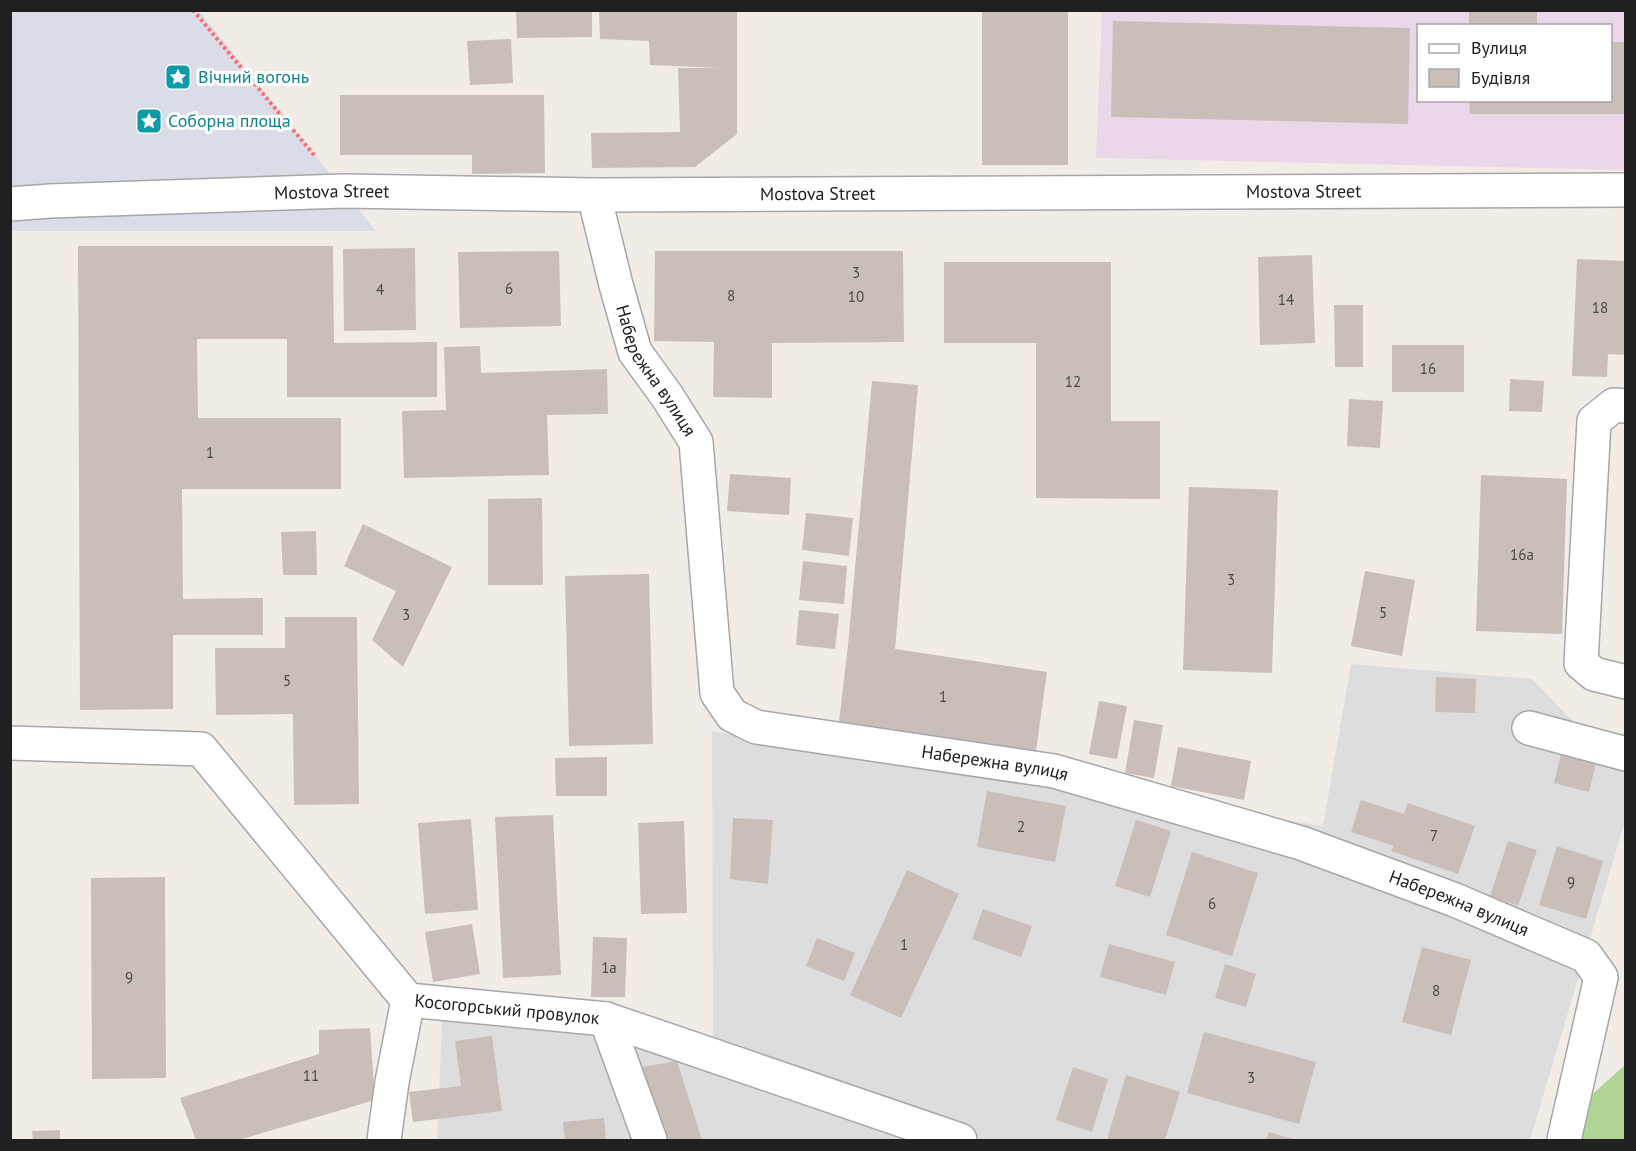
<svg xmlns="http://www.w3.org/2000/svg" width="1636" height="1151" font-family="'PT Sans',sans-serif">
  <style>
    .residential { fill: #dedddd }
    .industrial { fill: #ebd7ea; fill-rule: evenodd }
    .forest { fill: #b1d497 }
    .plaza { fill: #dadce8 }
    .building { fill: #cabeb9 }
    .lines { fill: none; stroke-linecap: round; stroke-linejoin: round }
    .minor-casing { stroke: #a7a7a7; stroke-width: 36 }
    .path { stroke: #ff6a6e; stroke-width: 4; stroke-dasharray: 3 3; stroke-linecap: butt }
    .minor { stroke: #fff; stroke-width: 33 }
    .labels { text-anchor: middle; stroke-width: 6; stroke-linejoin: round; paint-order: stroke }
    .number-label { font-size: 15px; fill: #4a4846 }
    .culture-label { font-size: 18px; fill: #0d838f; stroke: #fff; text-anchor: start }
    .street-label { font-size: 18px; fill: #202020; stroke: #fff }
  </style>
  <rect width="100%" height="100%" fill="#f2ece6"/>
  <path class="residential" d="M 1351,664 L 1532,679 L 1625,775 L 1625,821 L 1530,1140 L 437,1140 L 442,1021 L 713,1036 L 712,731 L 1323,826 Z"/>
  <path class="industrial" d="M 1102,11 L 1625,11 L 1625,170 L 1096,158 ZM 1418,26 L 1610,26 L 1610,100 L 1418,100 Z"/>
  <path class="forest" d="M 1625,1065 L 1625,1140 L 1580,1140 L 1587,1099 Z"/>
  <path class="plaza" d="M 11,10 L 199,11 L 376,231 L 11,231 Z"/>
  <g class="building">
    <path d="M 516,10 L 592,10 L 592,37 L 517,38 Z"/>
    <path d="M 599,10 L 737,10 L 737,134 L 695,167 L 592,168 L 591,133 L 680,132 L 678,68 L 721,68 L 650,65 L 649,41 L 600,39 Z"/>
    <rect x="982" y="10" width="86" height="155"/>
    <rect x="1469" y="10" width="68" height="16"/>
    <path d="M 1113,21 L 1410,28 L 1408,124 L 1111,117 Z"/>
    <path d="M 511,39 L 513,83 L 470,85 L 467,41 Z"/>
    <path d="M 1610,42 L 1626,42 L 1626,114 L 1470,114 L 1469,100 L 1610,100 Z"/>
    <path d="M 340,95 L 544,95 L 545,173 L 472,174 L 472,155 L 340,155 Z"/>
    <path d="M 78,246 L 333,246 L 334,343 L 437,342 L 437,397 L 287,397 L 287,339 L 197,339 L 198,418 L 341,418 L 341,489 L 182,489 L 183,599 L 263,598 L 263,635 L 173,635 L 173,709 L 80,710 Z"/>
    <path d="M 415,248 L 416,330 L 344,331 L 343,249 Z"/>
    <path d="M 559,251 L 561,326 L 460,328 L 458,252 Z"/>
    <path d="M 655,251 L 903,251 L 904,342 L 772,343 L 772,398 L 713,397 L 714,342 L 654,341 Z"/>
    <path d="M 1312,255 L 1315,343 L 1260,345 L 1258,257 Z"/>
    <path d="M 1577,259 L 1626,261 L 1626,355 L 1608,354 L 1607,377 L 1572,376 Z"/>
    <path d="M 944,262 L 1111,262 L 1111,421 L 1160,421 L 1160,499 L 1036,498 L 1036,343 L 944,343 Z"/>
    <path d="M 1334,305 L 1363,305 L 1363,367 L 1335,367 Z"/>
    <rect x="1392" y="345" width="72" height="47"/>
    <path d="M 480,346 L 481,373 L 607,369 L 608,414 L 547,415 L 549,475 L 404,478 L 402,411 L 446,410 L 444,347 Z"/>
    <path d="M 1510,379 L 1544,381 L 1542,412 L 1509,411 Z"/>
    <path d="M 872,381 L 918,385 L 895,649 L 1047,672 L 1036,751 L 839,722 L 848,645 Z"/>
    <path d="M 1349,399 L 1383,401 L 1380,448 L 1347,446 Z"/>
    <path d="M 730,474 L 791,478 L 789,515 L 727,511 Z"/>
    <path d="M 1481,475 L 1567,479 L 1562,634 L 1476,631 Z"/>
    <path d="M 1189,487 L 1278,490 L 1272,673 L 1183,670 Z"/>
    <path d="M 542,498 L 543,585 L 488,585 L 488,499 Z"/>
    <path d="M 806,513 L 853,518 L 849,556 L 802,550 Z"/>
    <path d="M 363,524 L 452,567 L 403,667 L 372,640 L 396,591 L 344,566 Z"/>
    <path d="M 316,531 L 317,575 L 283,575 L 281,532 Z"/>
    <path d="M 803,561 L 847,566 L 844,604 L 799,600 Z"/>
    <path d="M 1365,571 L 1415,580 L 1402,656 L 1351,646 Z"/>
    <path d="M 649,574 L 653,744 L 569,746 L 565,576 Z"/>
    <path d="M 799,610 L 839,614 L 835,649 L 796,645 Z"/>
    <path d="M 285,617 L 357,617 L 359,804 L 294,805 L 293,714 L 216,715 L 215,648 L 285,648 Z"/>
    <path d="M 1436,677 L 1476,679 L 1475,713 L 1435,712 Z"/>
    <path d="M 1099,701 L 1127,706 L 1117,759 L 1089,754 Z"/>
    <path d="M 1134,720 L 1163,725 L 1154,778 L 1125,773 Z"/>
    <path d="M 1178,747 L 1251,761 L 1244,800 L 1171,786 Z"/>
    <path d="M 1561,754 L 1596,763 L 1589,792 L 1554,783 Z"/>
    <path d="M 607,757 L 607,796 L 556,796 L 555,758 Z"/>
    <path d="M 987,791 L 1066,806 L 1055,862 L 977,847 Z"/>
    <path d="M 1361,800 L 1404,814 L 1408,803 L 1475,826 L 1458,874 L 1391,851 L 1394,846 L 1351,832 Z"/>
    <path d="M 553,815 L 561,975 L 503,978 L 495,817 Z"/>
    <path d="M 733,818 L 773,820 L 768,884 L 730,879 Z"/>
    <path d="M 471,819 L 478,910 L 425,914 L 418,823 Z"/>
    <path d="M 1136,820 L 1171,831 L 1150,897 L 1115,886 Z"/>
    <path d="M 684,821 L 687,913 L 641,914 L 638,823 Z"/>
    <path d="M 1508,841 L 1537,850 L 1518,906 L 1490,896 Z"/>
    <path d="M 1557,846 L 1603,861 L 1586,919 L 1539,905 Z"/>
    <path d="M 1192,852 L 1258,873 L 1232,956 L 1166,935 Z"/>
    <path d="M 907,870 L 959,894 L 901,1018 L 850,995 Z"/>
    <path d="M 165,877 L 166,1078 L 92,1079 L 91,878 Z"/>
    <path d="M 983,909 L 1032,926 L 1021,957 L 972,939 Z"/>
    <path d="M 472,924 L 480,974 L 433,982 L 425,932 Z"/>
    <path d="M 593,937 L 627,938 L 625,997 L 591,997 Z"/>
    <path d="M 817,938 L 855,953 L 844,981 L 806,966 Z"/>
    <path d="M 1109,944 L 1175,962 L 1166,995 L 1100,977 Z"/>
    <path d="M 1422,947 L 1471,960 L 1451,1035 L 1402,1022 Z"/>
    <path d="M 1225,964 L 1256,974 L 1246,1007 L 1215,998 Z"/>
    <path d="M 370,1028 L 375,1100 L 239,1140 L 196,1140 L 180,1098 L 319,1054 L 319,1030 Z"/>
    <path d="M 1204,1032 L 1316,1062 L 1299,1124 L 1187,1093 Z"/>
    <path d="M 492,1036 L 502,1111 L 413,1122 L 409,1092 L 461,1086 L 455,1041 Z"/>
    <path d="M 677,1061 L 702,1140 L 666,1140 L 642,1067 Z"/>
    <path d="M 1073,1067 L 1108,1079 L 1092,1132 L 1056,1120 Z"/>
    <path d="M 1126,1075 L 1180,1092 L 1165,1140 L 1107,1140 Z"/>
    <path d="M 604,1118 L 606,1140 L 565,1140 L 563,1122 Z"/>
    <path d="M 60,1130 L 60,1140 L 33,1140 L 32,1131 Z"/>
    <path d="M 1269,1132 L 1296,1140 L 1266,1140 Z"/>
  </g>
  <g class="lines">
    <defs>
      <g id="minor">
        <path id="s1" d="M 594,195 L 616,285 L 635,352 L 667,396 L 696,442 L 717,693 L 732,715 L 756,727 L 1054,771 L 1301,843 L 1455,900 L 1586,956 L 1601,977 L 1564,1140"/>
        <path id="s2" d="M 10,204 L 50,201 L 344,191 L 594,195 L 1626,190"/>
        <path d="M 1626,406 L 1614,405 L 1594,421 L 1581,663 L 1594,674 L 1626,682"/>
        <path d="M 1529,728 L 1626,754"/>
        <path id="s3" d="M 10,743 L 201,749 L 408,1000 L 606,1019 L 960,1140"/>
        <path d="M 606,1019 L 650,1140"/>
        <path d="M 384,1140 L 392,1082 L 408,1000"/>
      </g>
    </defs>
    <use href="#minor" class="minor-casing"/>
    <path class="path" d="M 193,10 L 315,156"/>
    <use href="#minor" class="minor"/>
  </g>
  <defs>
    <symbol id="sight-square" viewBox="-11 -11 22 22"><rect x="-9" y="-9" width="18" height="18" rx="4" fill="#0f9aa8" stroke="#fff"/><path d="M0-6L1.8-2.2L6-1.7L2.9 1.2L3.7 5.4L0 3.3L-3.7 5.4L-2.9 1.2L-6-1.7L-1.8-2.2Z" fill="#fff"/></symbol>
  </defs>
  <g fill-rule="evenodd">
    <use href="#sight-square" x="163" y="62" width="30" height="30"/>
    <use href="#sight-square" x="134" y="106" width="30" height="30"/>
  </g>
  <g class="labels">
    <g class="number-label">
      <text x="856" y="278">3</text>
      <text x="509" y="294">6</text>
      <text x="380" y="295">4</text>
      <text x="731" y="301">8</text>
      <text x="856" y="302">10</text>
      <text x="1286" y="305">14</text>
      <text x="1600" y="313">18</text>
      <text x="1428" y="374">16</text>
      <text x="1073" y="387">12</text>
      <text x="210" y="458">1</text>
      <text x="1522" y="560">16а</text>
      <text x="1231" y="585">3</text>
      <text x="1383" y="618">5</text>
      <text x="406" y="620">3</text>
      <text x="287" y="686">5</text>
      <text x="943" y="702">1</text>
      <text x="1021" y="832">2</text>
      <text x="1434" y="841">7</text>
      <text x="1571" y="888">9</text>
      <text x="1212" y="909">6</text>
      <text x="904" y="950">1</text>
      <text x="609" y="973">1а</text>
      <text x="129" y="983">9</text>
      <text x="1436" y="996">8</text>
      <text x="311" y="1081">11</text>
      <text x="1251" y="1083">3</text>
    </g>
    <g class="culture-label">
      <text x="198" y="83">Вічний вогонь</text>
      <text x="168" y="127">Соборна площа</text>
    </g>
    <g class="street-label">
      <text dy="6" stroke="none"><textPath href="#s2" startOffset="1294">Mostova Street</textPath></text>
      <text dy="6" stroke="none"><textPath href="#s2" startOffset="322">Mostova Street</textPath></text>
      <text dy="6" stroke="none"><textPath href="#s2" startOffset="808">Mostova Street</textPath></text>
      <text dy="6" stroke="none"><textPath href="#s1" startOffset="188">Набережна вулиця</textPath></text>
      <text dy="6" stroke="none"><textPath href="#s1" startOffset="818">Набережна вулиця</textPath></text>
      <text dy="6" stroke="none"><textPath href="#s1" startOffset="1304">Набережна вулиця</textPath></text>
      <text dy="6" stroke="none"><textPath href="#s3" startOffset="616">Косогорський провулок</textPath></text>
    </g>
  </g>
  <rect width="1636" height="1151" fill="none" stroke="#202020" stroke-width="24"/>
  <rect x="1417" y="24" width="195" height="78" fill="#ffffff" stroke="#a6a6a6" stroke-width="1.5"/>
  <rect x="1429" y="44" width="30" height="9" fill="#ffffff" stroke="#a6a6a6" stroke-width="1.5"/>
  <text x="1471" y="54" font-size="18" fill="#202020">Вулиця</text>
  <rect x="1429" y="69" width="30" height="18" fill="#cabeb9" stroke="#a6a6a6" stroke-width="1.5"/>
  <text x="1471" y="84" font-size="18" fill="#202020">Будівля</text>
</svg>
